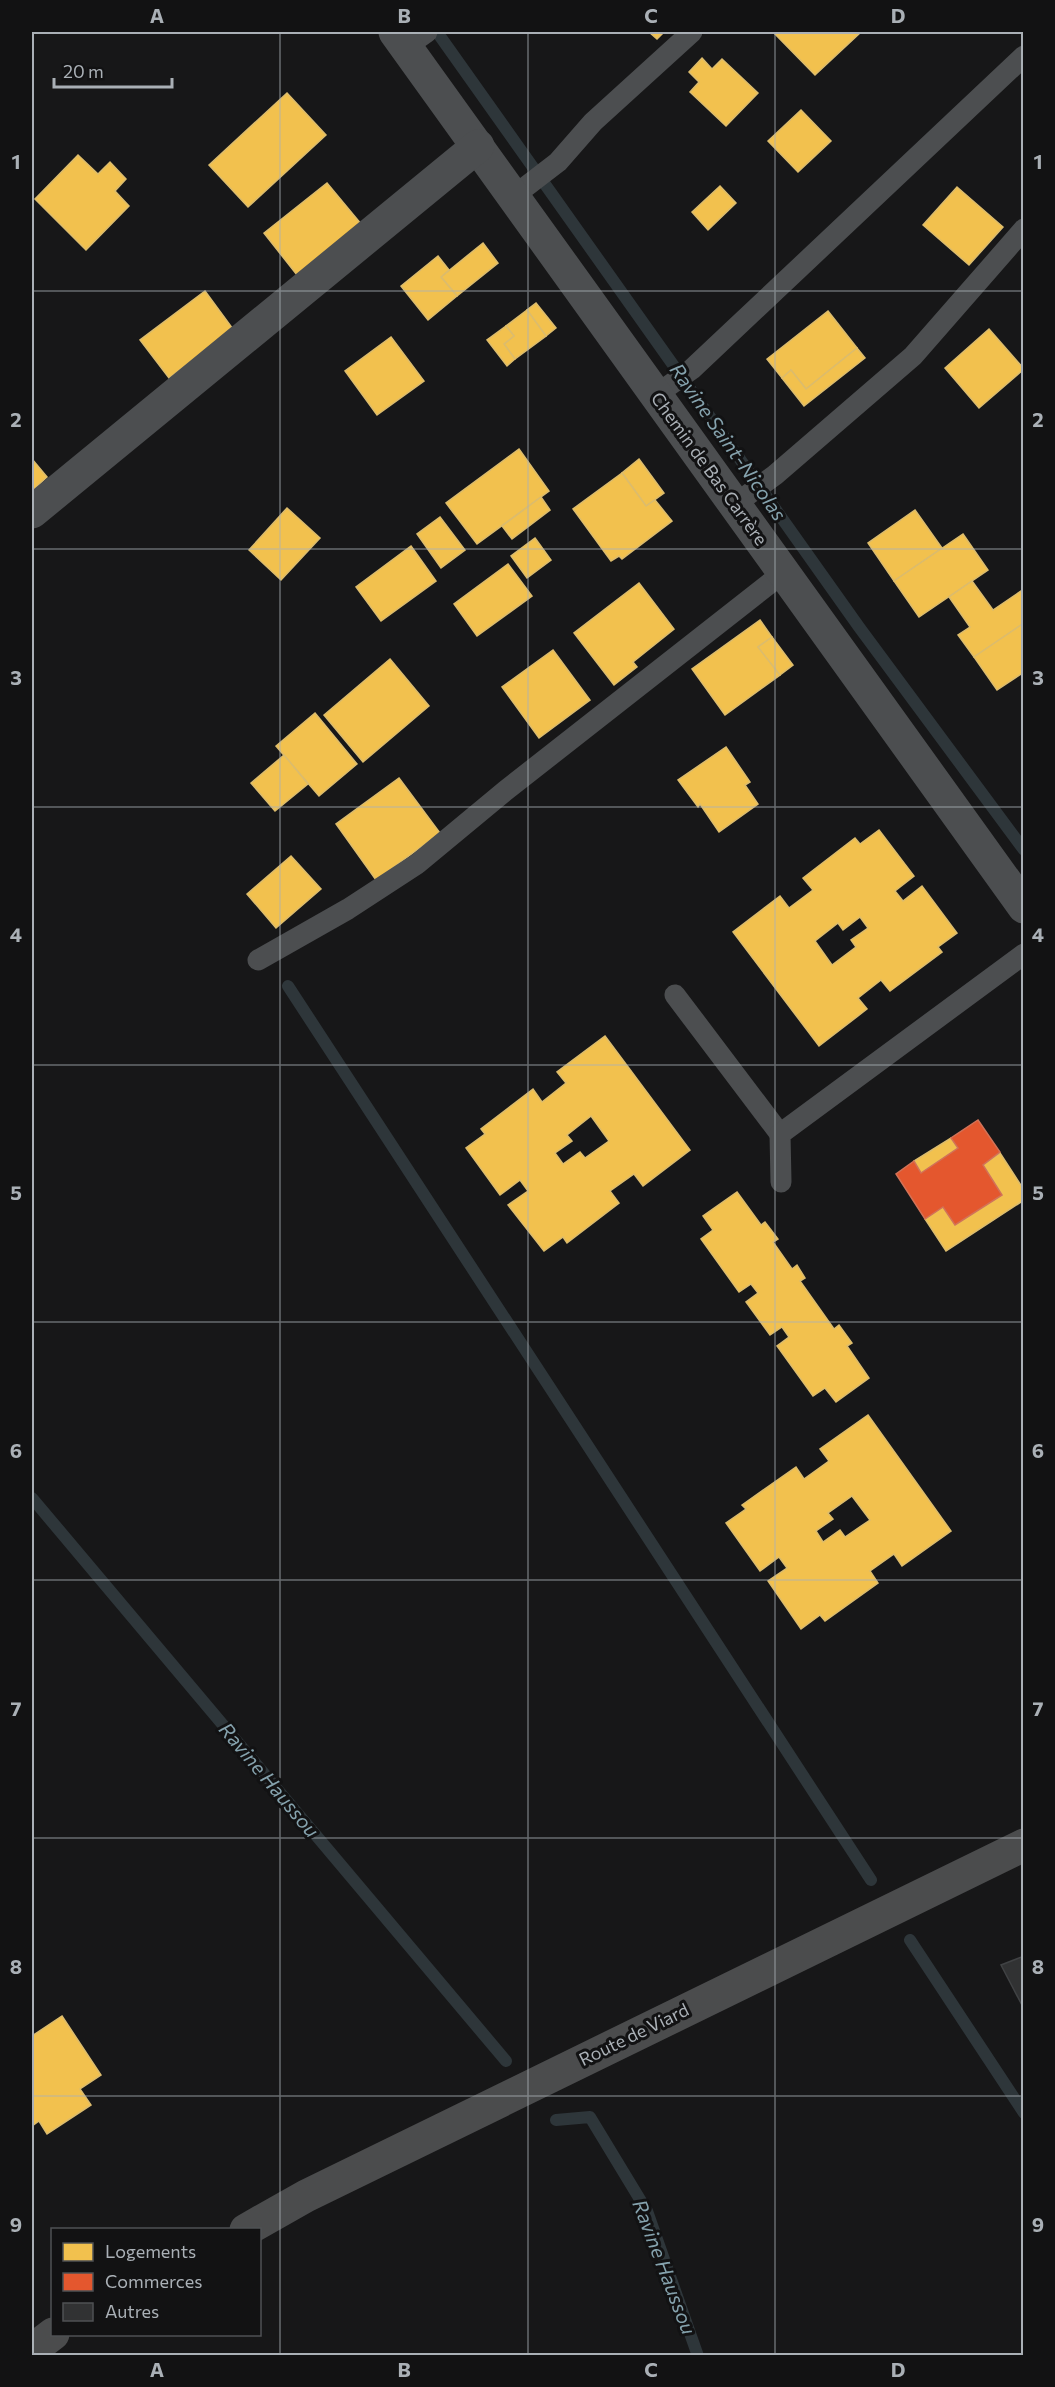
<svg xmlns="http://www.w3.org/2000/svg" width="1055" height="2387" font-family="Commissioner,sans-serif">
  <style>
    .homes { fill: #f2c14e; stroke: #dcbc6d; stroke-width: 1.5; fill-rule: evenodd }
    .shops { fill: #e4572e; stroke: #d37257; stroke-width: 1.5 }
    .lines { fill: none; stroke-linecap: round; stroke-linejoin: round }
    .stream { stroke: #2e363a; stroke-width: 12 }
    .building { fill: #313233; stroke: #404244; stroke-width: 1.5 }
    .lane { stroke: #4c4e50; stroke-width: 21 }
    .street { stroke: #4c4e50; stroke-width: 33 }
    .secondary { stroke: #4b4c4d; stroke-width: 33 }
    .grid { fill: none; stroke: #aab0b6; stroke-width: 1.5; stroke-opacity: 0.55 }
    .labels { text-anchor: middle; stroke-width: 6; stroke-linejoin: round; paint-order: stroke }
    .street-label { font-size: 18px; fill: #aab0b6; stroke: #121213 }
    .water-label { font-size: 20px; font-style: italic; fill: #85a2ad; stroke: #121213 }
    .neatline { fill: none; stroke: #aab0b6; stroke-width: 2 }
    .grid-label { font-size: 20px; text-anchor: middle; font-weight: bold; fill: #aab0b6 }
  </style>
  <rect width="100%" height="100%" fill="#171718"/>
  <g class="homes">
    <path d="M 649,32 L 664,32 L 657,39 Z"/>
    <path d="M 773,32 L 861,32 L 815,75 Z"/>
    <path d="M 702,58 L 712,69 L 722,59 L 758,93 L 726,126 L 690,92 L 699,82 L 689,72 Z"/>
    <path d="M 287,93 L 326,135 L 248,207 L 209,165 Z"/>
    <path d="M 801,110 L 831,141 L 798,172 L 768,141 Z"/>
    <path d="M 78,155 L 98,174 L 110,162 L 126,179 L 115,191 L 129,206 L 86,250 L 35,199 Z"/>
    <path d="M 327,183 L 361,224 L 297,275 L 264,233 Z"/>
    <path d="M 720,186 L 736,203 L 708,230 L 692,212 Z"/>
    <path d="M 957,187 L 1003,227 L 969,265 L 923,225 Z"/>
    <path d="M 483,243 L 498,263 L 457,296 L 441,277 Z"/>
    <path d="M 438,256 L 449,270 L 441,277 L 457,296 L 428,320 L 401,286 Z"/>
    <path d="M 205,291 L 233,329 L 169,378 L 140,340 Z"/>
    <path d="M 536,303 L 556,328 L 546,336 L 527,310 Z"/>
    <path d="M 527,310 L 546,336 L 515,359 L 504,344 L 514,336 L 506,326 Z"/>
    <path d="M 828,311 L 857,348 L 806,389 L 791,370 L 782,378 L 767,359 Z"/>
    <path d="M 506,326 L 514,336 L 504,344 L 515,359 L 507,366 L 487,340 Z"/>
    <path d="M 989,329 L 1024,369 L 979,408 L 945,368 Z"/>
    <path d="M 391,337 L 424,381 L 377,415 L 345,371 Z"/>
    <path d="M 857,348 L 865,358 L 804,406 L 782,378 L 791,370 L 806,389 Z"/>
    <path d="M 519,449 L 549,491 L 477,544 L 446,503 Z"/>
    <path d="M 32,459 L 47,477 L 32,491 Z"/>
    <path d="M 639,459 L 664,493 L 646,506 L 622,473 Z"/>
    <path d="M 622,473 L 646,506 L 655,500 L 672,521 L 622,559 L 619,556 L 611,561 L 573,509 Z"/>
    <path d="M 541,497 L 550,510 L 512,539 L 502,526 Z"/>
    <path d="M 287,508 L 320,538 L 281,580 L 249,550 Z"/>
    <path d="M 915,510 L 942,548 L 894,581 L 868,543 Z"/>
    <path d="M 440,517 L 465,550 L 441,568 L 417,534 Z"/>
    <path d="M 963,534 L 988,570 L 919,617 L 894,581 Z"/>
    <path d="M 535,538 L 551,560 L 527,578 L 511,556 Z"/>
    <path d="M 411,546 L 436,581 L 381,621 L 356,587 Z"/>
    <path d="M 508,564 L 532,596 L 477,636 L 454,604 Z"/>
    <path d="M 972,581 L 993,610 L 1024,589 L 1024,623 L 974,657 L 958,635 L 970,627 L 949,597 Z"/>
    <path d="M 639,583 L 674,629 L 633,662 L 637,667 L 614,685 L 574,633 Z"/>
    <path d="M 760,620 L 772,637 L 758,647 L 780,675 L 725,715 L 692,669 Z"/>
    <path d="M 1024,623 L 1024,672 L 997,690 L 974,657 Z"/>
    <path d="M 772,637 L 793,665 L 780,675 L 758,647 Z"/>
    <path d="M 553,650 L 590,700 L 539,738 L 502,687 Z"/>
    <path d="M 390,659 L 429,706 L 363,762 L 324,715 Z"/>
    <path d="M 315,713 L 357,764 L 319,796 L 276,746 Z"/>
    <path d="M 726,747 L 750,782 L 745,785 L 758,804 L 719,832 L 700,804 L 698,807 L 678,780 Z"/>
    <path d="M 284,755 L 308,784 L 275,811 L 251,783 Z"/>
    <path d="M 399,778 L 440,833 L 376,880 L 336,824 Z"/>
    <path d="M 879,830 L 914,876 L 895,891 L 903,901 L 922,886 L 957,933 L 938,947 L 942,952 L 890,991 L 881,980 L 858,998 L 867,1009 L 819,1046 L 733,932 L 780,896 L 789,908 L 813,890 L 803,878 L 855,838 L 860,844 ZM 860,917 L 868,928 L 851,940 L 856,947 L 832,965 L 815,941 L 838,923 L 843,930 Z"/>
    <path d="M 291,856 L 321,889 L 276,928 L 247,894 Z"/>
    <path d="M 605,1036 L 690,1150 L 643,1186 L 634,1174 L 610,1191 L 619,1203 L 567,1243 L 563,1237 L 544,1251 L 508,1205 L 528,1191 L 520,1180 L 500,1195 L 466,1148 L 485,1134 L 481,1129 L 533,1089 L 542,1102 L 566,1083 L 557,1072 ZM 591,1116 L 609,1141 L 585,1158 L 580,1152 L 563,1164 L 555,1153 L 572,1141 L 567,1135 Z"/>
    <path d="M 951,1138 L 958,1148 L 921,1173 L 914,1161 Z"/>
    <path d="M 1000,1153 L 1024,1190 L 1024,1200 L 946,1251 L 925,1219 L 943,1207 L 955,1225 L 1002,1195 L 983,1165 Z"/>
    <path d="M 737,1192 L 761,1225 L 765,1222 L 778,1239 L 773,1242 L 792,1269 L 797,1265 L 805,1278 L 800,1281 L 834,1329 L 839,1325 L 852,1343 L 847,1346 L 869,1378 L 836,1402 L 825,1388 L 813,1396 L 777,1346 L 789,1337 L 782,1327 L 770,1335 L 746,1302 L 758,1293 L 751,1284 L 739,1292 L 701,1239 L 713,1230 L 703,1216 Z"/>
    <path d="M 868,1415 L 951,1531 L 902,1566 L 894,1554 L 870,1571 L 878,1583 L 825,1621 L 820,1615 L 801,1629 L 768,1581 L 787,1568 L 779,1557 L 760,1571 L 726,1523 L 746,1509 L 742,1505 L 796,1467 L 804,1479 L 829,1461 L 820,1449 ZM 852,1496 L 870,1520 L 845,1537 L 840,1530 L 823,1542 L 816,1531 L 833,1519 L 828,1513 Z"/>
    <path d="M 62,2016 L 101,2075 L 80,2089 L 91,2105 L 47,2134 L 39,2121 L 32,2126 L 32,2036 Z"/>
  </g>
  <path class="shops" d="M 978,1120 L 1000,1152 L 983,1165 L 1002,1195 L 955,1225 L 943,1207 L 925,1219 L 896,1174 L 914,1161 L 921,1173 L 958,1148 L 951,1138 Z"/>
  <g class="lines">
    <g class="stream">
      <path d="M 437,32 L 859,627 L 1024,850"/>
      <path d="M 288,986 L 871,1880"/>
      <path d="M 32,1498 L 506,2061"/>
      <path d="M 910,1940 L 1024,2113"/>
      <path d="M 556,2120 L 590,2117 L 647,2211 L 698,2356"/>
    </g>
  </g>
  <path class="building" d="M 1024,1956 L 1024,2009 L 1001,1965 Z"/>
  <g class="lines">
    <g class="lane">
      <path d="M 406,47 L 427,32"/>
      <path d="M 515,195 L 558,162 L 593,122 L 692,32"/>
      <path d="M 656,395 L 692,369 L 1024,56"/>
      <path d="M 734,505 L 775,475 L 913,356 L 1024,229"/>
      <path d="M 258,960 L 348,909 L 417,864 L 505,791 L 783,573"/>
      <path d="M 675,995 L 780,1134"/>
      <path d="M 781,1182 L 780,1134 L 1024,954"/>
    </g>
    <g class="street">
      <path d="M 395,32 L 1024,907"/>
      <path d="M 32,512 L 478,146"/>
    </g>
    <g class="secondary">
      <path d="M 246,2230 L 306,2196 L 1024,1845"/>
      <path d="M 32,2350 L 53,2334"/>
    </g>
  </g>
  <path class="grid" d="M 280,32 L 280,2356M 528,32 L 528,2356M 775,32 L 775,2356M 32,291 L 1024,291M 32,549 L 1024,549M 32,807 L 1024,807M 32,1065 L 1024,1065M 32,1322 L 1024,1322M 32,1580 L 1024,1580M 32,1838 L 1024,1838M 32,2096 L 1024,2096"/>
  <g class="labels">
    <g class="street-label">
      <text transform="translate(709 469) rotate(54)" y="6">Chemin de Bas Carrère</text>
      <text transform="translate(634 2035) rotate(-26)" y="6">Route de Viard</text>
    </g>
    <g class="water-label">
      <text transform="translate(728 442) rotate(55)" y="7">Ravine Saint-Nicolas</text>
      <text transform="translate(269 1780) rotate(50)" y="7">Ravine Haussou</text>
      <text transform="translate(664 2267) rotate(69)" y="7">Ravine Haussou</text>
    </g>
  </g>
  <rect width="1055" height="2387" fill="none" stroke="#121213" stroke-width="66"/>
  <rect x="51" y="2228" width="210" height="108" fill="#121213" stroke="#4f5154" stroke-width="1.5"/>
  <rect x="63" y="2243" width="30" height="18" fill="#f2c14e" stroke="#4f5154" stroke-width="1.5"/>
  <text x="105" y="2258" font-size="18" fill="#aab0b6">Logements</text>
  <rect x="63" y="2273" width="30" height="18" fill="#e4572e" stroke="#4f5154" stroke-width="1.5"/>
  <text x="105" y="2288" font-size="18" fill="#aab0b6">Commerces</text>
  <rect x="63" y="2303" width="30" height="18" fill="#313233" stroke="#4f5154" stroke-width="1.5"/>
  <text x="105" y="2318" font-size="18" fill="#aab0b6">Autres</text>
  <path d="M54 78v9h118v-9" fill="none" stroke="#aab0b6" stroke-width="3"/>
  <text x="63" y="78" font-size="18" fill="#aab0b6" stroke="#121213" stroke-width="4.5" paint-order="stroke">20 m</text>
  <rect x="33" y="33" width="989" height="2321" class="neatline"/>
  <g class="grid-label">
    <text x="157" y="23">A</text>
    <text x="404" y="23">B</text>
    <text x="651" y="23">C</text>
    <text x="898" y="23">D</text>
    <text x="16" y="169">1</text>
    <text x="1038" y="169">1</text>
    <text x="16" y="427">2</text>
    <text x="1038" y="427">2</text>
    <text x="16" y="685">3</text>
    <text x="1038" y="685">3</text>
    <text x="16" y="942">4</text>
    <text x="1038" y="942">4</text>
    <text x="16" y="1200">5</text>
    <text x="1038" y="1200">5</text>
    <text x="16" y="1458">6</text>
    <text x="1038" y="1458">6</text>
    <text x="16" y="1716">7</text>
    <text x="1038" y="1716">7</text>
    <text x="16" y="1974">8</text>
    <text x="1038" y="1974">8</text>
    <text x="16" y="2232">9</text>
    <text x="1038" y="2232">9</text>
    <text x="157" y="2377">A</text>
    <text x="404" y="2377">B</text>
    <text x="651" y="2377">C</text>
    <text x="898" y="2377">D</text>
  </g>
</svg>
